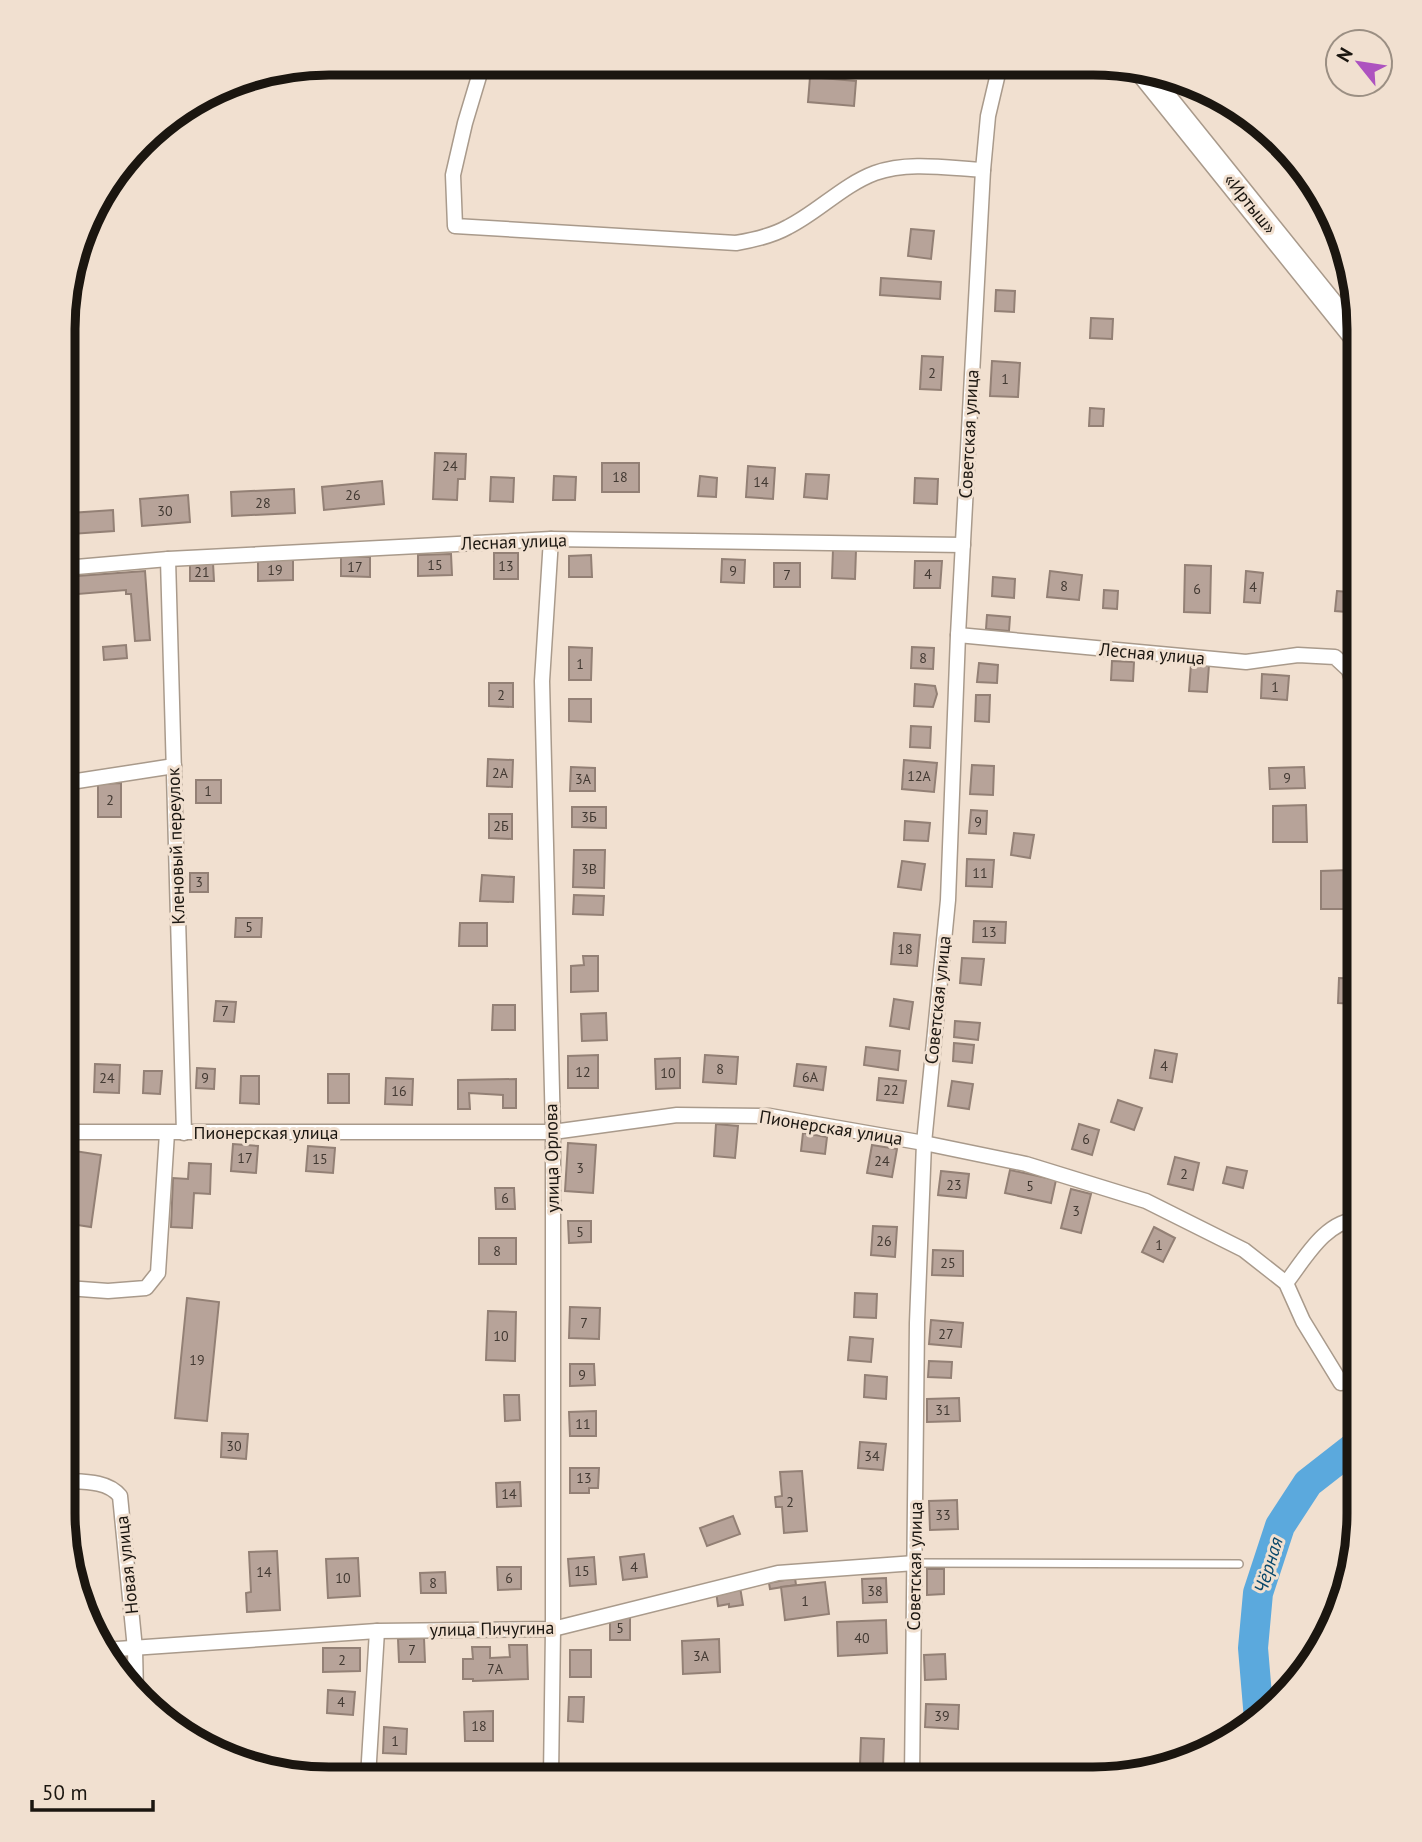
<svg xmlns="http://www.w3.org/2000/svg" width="1422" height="1842" font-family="'PT Sans',sans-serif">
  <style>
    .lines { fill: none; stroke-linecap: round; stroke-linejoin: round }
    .river { stroke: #5ba9dd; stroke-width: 30 }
    .building { fill: #b7a399; stroke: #938075; stroke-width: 2 }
    .lane-casing { stroke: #a99a8b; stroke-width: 10 }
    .street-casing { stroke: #a99a8b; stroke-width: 17 }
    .highway-casing { stroke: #a99a8b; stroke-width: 27 }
    .lane { stroke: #fff; stroke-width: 7 }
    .street { stroke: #fff; stroke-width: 14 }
    .highway { stroke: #fff; stroke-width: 24 }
    .labels { text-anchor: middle; stroke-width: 6; stroke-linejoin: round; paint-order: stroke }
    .number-label { font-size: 14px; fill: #423932 }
    .street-label { font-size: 18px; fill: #1b1610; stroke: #f1e0d0 }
    .water-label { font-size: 19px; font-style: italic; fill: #09486b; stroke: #f1e0d0 }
    .rim { fill: none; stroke: #1b1610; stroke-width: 9 }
  </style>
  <rect width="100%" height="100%" fill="#f1e0d0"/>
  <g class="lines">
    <path class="river" d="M 1259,1719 L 1253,1648 L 1258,1593 L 1280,1526 L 1308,1483 L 1358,1444"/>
  </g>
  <g class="building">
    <path d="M 810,77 L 856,81 L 854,106 L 808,102 Z"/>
    <path d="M 911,229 L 934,231 L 931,259 L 908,256 Z"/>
    <path d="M 881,278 L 941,282 L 940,299 L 880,295 Z"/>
    <path d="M 996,290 L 1015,291 L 1014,312 L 995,311 Z"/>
    <path d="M 1091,318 L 1113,319 L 1112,339 L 1090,338 Z"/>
    <path d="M 922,356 L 943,357 L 941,390 L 920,389 Z"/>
    <path d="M 992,361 L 1020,363 L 1018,397 L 990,396 Z"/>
    <path d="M 1090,408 L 1104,409 L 1103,426 L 1089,426 Z"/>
    <path d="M 435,453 L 466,454 L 465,479 L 458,479 L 457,500 L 433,499 Z"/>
    <rect x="602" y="463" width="37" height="29"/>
    <path d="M 748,466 L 775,468 L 773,499 L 746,497 Z"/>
    <path d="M 806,474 L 829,475 L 827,499 L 804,497 Z"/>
    <path d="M 554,476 L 576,477 L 575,500 L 553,500 Z"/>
    <path d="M 700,476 L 717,478 L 716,497 L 698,496 Z"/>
    <path d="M 491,477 L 514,478 L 513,502 L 490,501 Z"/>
    <path d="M 915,478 L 938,479 L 937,504 L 914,503 Z"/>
    <path d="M 382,481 L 384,504 L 324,510 L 322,487 Z"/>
    <path d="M 294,489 L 295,513 L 232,516 L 231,492 Z"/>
    <path d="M 188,495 L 190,522 L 142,526 L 140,499 Z"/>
    <path d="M 113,510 L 114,531 L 71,534 L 70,513 Z"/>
    <path d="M 1354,546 L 1359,546 L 1359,565 L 1353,565 Z"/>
    <path d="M 833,549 L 856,550 L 855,579 L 832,578 Z"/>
    <rect x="494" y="553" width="24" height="26"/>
    <path d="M 451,554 L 452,575 L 418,576 L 418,555 Z"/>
    <path d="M 591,555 L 592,577 L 569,577 L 569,556 Z"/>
    <path d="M 341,556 L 370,557 L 370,577 L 341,576 Z"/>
    <path d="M 722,559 L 745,560 L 744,583 L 721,582 Z"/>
    <path d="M 258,560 L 293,560 L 293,580 L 258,581 Z"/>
    <path d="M 915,561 L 942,561 L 940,588 L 914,588 Z"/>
    <path d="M 190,563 L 213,563 L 214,581 L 190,581 Z"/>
    <rect x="774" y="563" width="26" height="24"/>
    <path d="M 1185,565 L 1211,566 L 1210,613 L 1184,612 Z"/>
    <path d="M 145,571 L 150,640 L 135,641 L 131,594 L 126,594 L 126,590 L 78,594 L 77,576 Z"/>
    <path d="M 1050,571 L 1082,575 L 1079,600 L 1047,597 Z"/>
    <path d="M 1246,571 L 1263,573 L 1260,603 L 1244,602 Z"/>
    <path d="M 993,577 L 1015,579 L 1014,598 L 992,596 Z"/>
    <path d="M 1104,590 L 1118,591 L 1117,609 L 1103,608 Z"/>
    <path d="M 1337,591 L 1359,593 L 1359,613 L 1335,611 Z"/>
    <path d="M 987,615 L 1010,617 L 1009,631 L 986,629 Z"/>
    <path d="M 126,645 L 127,658 L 104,660 L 103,647 Z"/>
    <path d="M 569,647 L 592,648 L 591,680 L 569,680 Z"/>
    <path d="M 912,647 L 934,648 L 933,669 L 911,668 Z"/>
    <path d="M 1112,661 L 1134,662 L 1133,681 L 1111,680 Z"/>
    <path d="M 979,663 L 998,665 L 997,683 L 977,682 Z"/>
    <path d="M 1191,664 L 1209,665 L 1207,692 L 1189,691 Z"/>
    <path d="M 1262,674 L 1289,676 L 1287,700 L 1261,698 Z"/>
    <path d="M 489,683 L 513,683 L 513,707 L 489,706 Z"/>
    <path d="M 915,684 L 935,686 L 937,694 L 933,707 L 914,706 Z"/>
    <path d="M 976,695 L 990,695 L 989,722 L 975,721 Z"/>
    <path d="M 569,699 L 591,699 L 591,722 L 569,721 Z"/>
    <path d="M 911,726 L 931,727 L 930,748 L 910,747 Z"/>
    <path d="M 488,759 L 513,760 L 512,787 L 487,786 Z"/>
    <path d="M 904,760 L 937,763 L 934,792 L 902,789 Z"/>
    <path d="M 972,765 L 994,766 L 993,795 L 970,794 Z"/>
    <path d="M 571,767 L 595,768 L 595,791 L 570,791 Z"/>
    <path d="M 1304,767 L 1305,788 L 1270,789 L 1269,768 Z"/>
    <rect x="196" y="780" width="25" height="23"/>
    <path d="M 121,783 L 121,817 L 98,817 L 98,784 Z"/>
    <path d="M 1306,805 L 1307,842 L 1273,842 L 1273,806 Z"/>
    <path d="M 572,807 L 606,807 L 606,828 L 572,827 Z"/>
    <path d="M 971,810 L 987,811 L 986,834 L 969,833 Z"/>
    <path d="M 489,814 L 512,814 L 512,839 L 489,838 Z"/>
    <path d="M 905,821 L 930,823 L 928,841 L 904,840 Z"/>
    <path d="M 1014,833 L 1034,835 L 1030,858 L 1011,855 Z"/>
    <path d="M 574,850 L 605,850 L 604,888 L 573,887 Z"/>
    <path d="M 967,859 L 994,860 L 992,887 L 966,886 Z"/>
    <path d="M 902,861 L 925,864 L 921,890 L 898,887 Z"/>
    <path d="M 1349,870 L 1350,909 L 1321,909 L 1321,871 Z"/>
    <rect x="190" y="873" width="18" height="19"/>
    <path d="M 482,875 L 514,877 L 513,902 L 480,901 Z"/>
    <path d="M 574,895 L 604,896 L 603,915 L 573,914 Z"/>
    <path d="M 236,918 L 262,918 L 261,937 L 235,937 Z"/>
    <path d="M 974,921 L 1006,922 L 1005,943 L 973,942 Z"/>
    <path d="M 460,923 L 487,923 L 487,946 L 459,946 Z"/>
    <path d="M 894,933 L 920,935 L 917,966 L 891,964 Z"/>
    <path d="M 583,956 L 598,956 L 598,991 L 571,992 L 571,966 L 584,965 Z"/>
    <path d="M 962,958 L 984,959 L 981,985 L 960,983 Z"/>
    <path d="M 1339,978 L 1357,979 L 1356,1004 L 1338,1003 Z"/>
    <path d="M 894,999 L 913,1002 L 909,1029 L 890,1026 Z"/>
    <path d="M 216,1001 L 236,1002 L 234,1022 L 214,1021 Z"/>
    <path d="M 493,1005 L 515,1005 L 515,1030 L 492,1030 Z"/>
    <path d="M 606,1013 L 607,1040 L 582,1041 L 581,1014 Z"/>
    <path d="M 955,1021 L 980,1023 L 978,1040 L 954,1037 Z"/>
    <path d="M 954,1043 L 974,1045 L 972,1063 L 953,1061 Z"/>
    <path d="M 866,1047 L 900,1051 L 898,1070 L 864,1065 Z"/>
    <path d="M 1155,1050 L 1177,1054 L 1172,1082 L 1150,1078 Z"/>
    <path d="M 598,1055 L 598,1088 L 568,1088 L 568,1056 Z"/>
    <path d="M 705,1055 L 738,1057 L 736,1084 L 703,1082 Z"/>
    <path d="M 680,1058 L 680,1088 L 656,1089 L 655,1059 Z"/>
    <path d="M 95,1064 L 120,1065 L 119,1093 L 94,1092 Z"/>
    <path d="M 797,1064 L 826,1067 L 823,1090 L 794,1086 Z"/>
    <path d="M 197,1068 L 215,1069 L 214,1089 L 196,1088 Z"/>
    <path d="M 144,1071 L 162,1071 L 160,1094 L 143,1093 Z"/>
    <rect x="328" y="1074" width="21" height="29"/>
    <path d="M 241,1076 L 259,1076 L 259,1104 L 240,1103 Z"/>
    <path d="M 386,1078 L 413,1079 L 412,1105 L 385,1104 Z"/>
    <path d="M 879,1078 L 906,1081 L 903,1103 L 877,1100 Z"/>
    <path d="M 516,1079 L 516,1108 L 503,1108 L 503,1095 L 469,1093 L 470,1109 L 458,1109 L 458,1080 Z"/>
    <path d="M 952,1081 L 973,1084 L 969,1109 L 948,1106 Z"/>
    <path d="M 1118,1100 L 1142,1108 L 1134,1130 L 1111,1122 Z"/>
    <path d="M 716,1124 L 738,1126 L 735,1158 L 714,1156 Z"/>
    <path d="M 1079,1124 L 1099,1130 L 1092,1155 L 1072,1149 Z"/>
    <path d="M 803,1133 L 827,1137 L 825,1154 L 801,1151 Z"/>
    <path d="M 568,1143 L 596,1145 L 593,1193 L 565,1191 Z"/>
    <path d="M 233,1144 L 258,1146 L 256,1173 L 231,1171 Z"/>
    <path d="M 872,1145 L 897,1149 L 892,1177 L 867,1173 Z"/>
    <path d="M 308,1146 L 335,1148 L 333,1173 L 306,1171 Z"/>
    <path d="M 68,1150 L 101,1155 L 91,1227 L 64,1223 L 64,1180 Z"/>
    <path d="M 1175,1157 L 1199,1163 L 1193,1190 L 1168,1184 Z"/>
    <path d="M 189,1163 L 211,1164 L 210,1194 L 194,1193 L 192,1228 L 171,1227 L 173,1178 L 188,1179 Z"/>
    <path d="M 1227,1167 L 1247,1171 L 1243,1188 L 1223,1183 Z"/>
    <path d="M 1010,1170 L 1056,1180 L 1051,1203 L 1005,1193 Z"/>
    <path d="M 941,1171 L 969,1174 L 966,1198 L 938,1195 Z"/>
    <path d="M 495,1188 L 514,1188 L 515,1209 L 496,1209 Z"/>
    <path d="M 1071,1189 L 1091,1194 L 1081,1233 L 1061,1228 Z"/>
    <path d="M 568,1221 L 591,1221 L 591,1242 L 569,1243 Z"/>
    <path d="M 873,1226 L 897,1227 L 895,1257 L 871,1255 Z"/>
    <path d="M 1154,1227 L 1175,1238 L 1163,1262 L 1142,1252 Z"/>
    <rect x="479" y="1238" width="37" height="26"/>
    <path d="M 933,1250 L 963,1251 L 963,1276 L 932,1275 Z"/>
    <path d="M 855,1293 L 877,1294 L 876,1318 L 854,1317 Z"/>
    <path d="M 187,1298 L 219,1302 L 207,1421 L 175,1418 Z"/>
    <path d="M 570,1307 L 600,1308 L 599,1339 L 569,1338 Z"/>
    <path d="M 488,1311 L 516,1312 L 515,1361 L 486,1360 Z"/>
    <path d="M 931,1320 L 963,1323 L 961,1347 L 929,1344 Z"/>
    <path d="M 850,1337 L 873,1339 L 871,1362 L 848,1360 Z"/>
    <path d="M 929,1361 L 952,1362 L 951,1378 L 928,1377 Z"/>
    <path d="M 570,1364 L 594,1364 L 595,1385 L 570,1386 Z"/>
    <path d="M 865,1375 L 887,1377 L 886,1399 L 864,1397 Z"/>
    <path d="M 504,1395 L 519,1395 L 520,1420 L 505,1421 Z"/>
    <path d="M 959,1398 L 960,1421 L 927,1422 L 927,1399 Z"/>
    <path d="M 596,1411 L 596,1436 L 570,1436 L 569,1412 Z"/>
    <path d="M 222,1433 L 248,1434 L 246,1459 L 221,1457 Z"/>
    <path d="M 860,1442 L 886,1444 L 883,1470 L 858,1468 Z"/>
    <path d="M 570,1468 L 599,1468 L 598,1488 L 589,1488 L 589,1493 L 570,1493 Z"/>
    <path d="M 802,1471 L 807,1531 L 784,1533 L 782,1507 L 776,1507 L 775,1497 L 782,1496 L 780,1472 Z"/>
    <path d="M 520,1482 L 521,1506 L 497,1507 L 496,1483 Z"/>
    <path d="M 957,1500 L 958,1529 L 930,1530 L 929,1501 Z"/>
    <path d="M 733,1516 L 740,1534 L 707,1546 L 700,1528 Z"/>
    <path d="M 277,1551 L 280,1610 L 247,1612 L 246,1593 L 251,1592 L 249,1552 Z"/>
    <path d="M 644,1554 L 647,1577 L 623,1580 L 620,1557 Z"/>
    <path d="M 594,1557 L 596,1584 L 570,1586 L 568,1559 Z"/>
    <path d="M 358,1558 L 360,1596 L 328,1598 L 326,1559 Z"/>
    <path d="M 497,1567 L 521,1567 L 521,1589 L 498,1590 Z"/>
    <path d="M 927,1569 L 944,1569 L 944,1594 L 927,1595 Z"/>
    <path d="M 445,1572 L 446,1593 L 421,1593 L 420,1573 Z"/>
    <path d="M 795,1578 L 796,1585 L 770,1589 L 769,1583 Z"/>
    <path d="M 886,1578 L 887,1602 L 863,1603 L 862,1579 Z"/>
    <path d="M 825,1582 L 829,1614 L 785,1620 L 781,1587 Z"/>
    <path d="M 740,1587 L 743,1605 L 729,1607 L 729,1604 L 718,1606 L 716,1591 Z"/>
    <path d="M 610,1615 L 630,1616 L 630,1640 L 610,1640 Z"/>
    <path d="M 886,1620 L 887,1653 L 838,1656 L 837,1622 Z"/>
    <path d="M 424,1638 L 425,1662 L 399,1662 L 398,1639 Z"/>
    <path d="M 719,1639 L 720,1672 L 683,1674 L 682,1641 Z"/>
    <path d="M 509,1645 L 527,1645 L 528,1679 L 473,1681 L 473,1679 L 463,1679 L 463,1659 L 473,1659 L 472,1647 L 490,1647 L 490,1658 L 510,1657 Z"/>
    <path d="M 323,1648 L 360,1648 L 360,1671 L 323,1672 Z"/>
    <rect x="570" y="1650" width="21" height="27"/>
    <path d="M 945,1654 L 946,1679 L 925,1680 L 924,1655 Z"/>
    <path d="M 127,1658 L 128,1687 L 111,1659 Z"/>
    <path d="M 328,1690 L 355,1692 L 353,1715 L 327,1713 Z"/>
    <path d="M 569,1697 L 584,1697 L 583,1722 L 568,1721 Z"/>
    <path d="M 926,1704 L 959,1705 L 958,1729 L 925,1727 Z"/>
    <path d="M 493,1711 L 493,1741 L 465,1741 L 464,1712 Z"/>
    <path d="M 384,1727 L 407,1729 L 406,1754 L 383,1753 Z"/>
    <path d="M 861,1738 L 884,1739 L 883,1765 L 860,1765 Z"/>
    <rect x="928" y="1765" width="31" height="14"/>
  </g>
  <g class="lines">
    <defs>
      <path id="lane" d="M 915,1563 L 1239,1564"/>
      <g id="street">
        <path d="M 483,63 L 465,123 L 453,175 L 455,226 L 736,243 C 754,240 772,236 788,227 C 818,212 843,185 875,173 C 908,161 948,168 983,170"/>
        <path d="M 551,539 L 542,681 L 553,1132 L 553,1629 L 551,1777"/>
        <path d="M 168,559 L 184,1133"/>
        <path d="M 65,568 L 168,559 L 551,539 L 963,545"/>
        <path d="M 958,635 L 1246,662 L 1298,655 L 1335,657 L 1349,670 L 1352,680 L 1352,755 L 1359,794"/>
        <path d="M 64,783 L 174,766"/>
        <path d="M 64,1132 L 553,1132 L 677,1115 L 770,1116 L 924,1143 L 1026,1164 L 1146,1201 L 1244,1250 L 1286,1283 L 1303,1321 L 1341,1383"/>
        <path d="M 1286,1283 C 1304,1260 1326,1219 1359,1220"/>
        <path d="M 63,1290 L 67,1288 L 108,1291 L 146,1288 L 158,1273 L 167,1133"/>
        <path d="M 63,1481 C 83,1482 107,1480 120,1496 L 135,1649 L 136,1695"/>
        <path d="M 103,1650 L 377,1631 L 553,1629 L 778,1573 L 915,1563"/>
        <path d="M 368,1777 L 377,1631"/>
        <path d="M 912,1778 L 917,1323 L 924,1143 L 948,900 L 958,635 L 983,170 L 988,116 L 1000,65"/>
      </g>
      <path id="highway" d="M 1141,69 L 1359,340"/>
    </defs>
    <use href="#lane" class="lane-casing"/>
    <use href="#street" class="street-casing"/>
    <use href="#highway" class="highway-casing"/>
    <use href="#lane" class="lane"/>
    <use href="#street" class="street"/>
    <use href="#highway" class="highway"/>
  </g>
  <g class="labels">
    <g class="number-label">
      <text x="932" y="378">2</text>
      <text x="1005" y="384">1</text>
      <text x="450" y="471">24</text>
      <text x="620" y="482">18</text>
      <text x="761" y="487">14</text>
      <text x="353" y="500">26</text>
      <text x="263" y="508">28</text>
      <text x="165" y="516">30</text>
      <text x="435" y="570">15</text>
      <text x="506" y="571">13</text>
      <text x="355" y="572">17</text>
      <text x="275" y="575">19</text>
      <text x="733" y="576">9</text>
      <text x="202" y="577">21</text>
      <text x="928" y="579">4</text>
      <text x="787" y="580">7</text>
      <text x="1064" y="591">8</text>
      <text x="1253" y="592">4</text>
      <text x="1197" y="594">6</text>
      <text x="923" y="663">8</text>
      <text x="580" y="669">1</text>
      <text x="1275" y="692">1</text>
      <text x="501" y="700">2</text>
      <text x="500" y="778">2А</text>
      <text x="919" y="781">12А</text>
      <text x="1287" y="783">9</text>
      <text x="583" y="784">3А</text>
      <text x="208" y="796">1</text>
      <text x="110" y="805">2</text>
      <text x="589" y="822">3Б</text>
      <text x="978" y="827">9</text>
      <text x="501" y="831">2Б</text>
      <text x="589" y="874">3В</text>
      <text x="980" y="878">11</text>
      <text x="199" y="887">3</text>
      <text x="249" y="932">5</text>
      <text x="989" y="937">13</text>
      <text x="905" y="954">18</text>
      <text x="225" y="1016">7</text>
      <text x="1164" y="1071">4</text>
      <text x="720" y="1074">8</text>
      <text x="583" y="1077">12</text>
      <text x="668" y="1078">10</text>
      <text x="810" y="1082">6А</text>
      <text x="107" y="1083">24</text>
      <text x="205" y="1083">9</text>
      <text x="891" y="1095">22</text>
      <text x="399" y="1096">16</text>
      <text x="1086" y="1144">6</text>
      <text x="245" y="1163">17</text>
      <text x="320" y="1164">15</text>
      <text x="882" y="1166">24</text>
      <text x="580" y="1173">3</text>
      <text x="1184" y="1179">2</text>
      <text x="954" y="1190">23</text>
      <text x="1030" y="1191">5</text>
      <text x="505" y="1203">6</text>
      <text x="1076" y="1216">3</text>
      <text x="580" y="1237">5</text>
      <text x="884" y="1246">26</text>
      <text x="1159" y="1250">1</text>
      <text x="497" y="1256">8</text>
      <text x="948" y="1268">25</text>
      <text x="584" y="1328">7</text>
      <text x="946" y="1339">27</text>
      <text x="501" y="1341">10</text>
      <text x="197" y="1365">19</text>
      <text x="582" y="1380">9</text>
      <text x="943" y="1415">31</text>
      <text x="583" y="1429">11</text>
      <text x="234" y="1451">30</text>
      <text x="872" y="1461">34</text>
      <text x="584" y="1483">13</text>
      <text x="509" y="1499">14</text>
      <text x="790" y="1507">2</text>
      <text x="943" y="1520">33</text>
      <text x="634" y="1572">4</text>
      <text x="582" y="1576">15</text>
      <text x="264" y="1577">14</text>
      <text x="343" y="1583">10</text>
      <text x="509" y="1583">6</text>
      <text x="433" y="1588">8</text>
      <text x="875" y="1596">38</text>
      <text x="805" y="1606">1</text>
      <text x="620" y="1633">5</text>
      <text x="862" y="1643">40</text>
      <text x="412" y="1655">7</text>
      <text x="701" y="1661">3А</text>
      <text x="342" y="1665">2</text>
      <text x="495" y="1674">7А</text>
      <text x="341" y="1707">4</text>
      <text x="942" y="1721">39</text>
      <text x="479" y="1731">18</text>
      <text x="395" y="1746">1</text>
    </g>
    <g class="street-label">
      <text transform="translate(1250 204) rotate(51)" y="6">«Иртыш»</text>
      <text transform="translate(969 434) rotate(-87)" y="6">Советская улица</text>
      <text transform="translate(514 542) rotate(-2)" y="6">Лесная улица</text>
      <text transform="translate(1152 654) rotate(5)" y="6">Лесная улица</text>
      <text transform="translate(176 846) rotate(-92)" y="6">Кленовый переулок</text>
      <text transform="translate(938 1000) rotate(-84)" y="6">Советская улица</text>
      <text transform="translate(831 1128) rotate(9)" y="6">Пионерская улица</text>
      <text x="266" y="1139">Пионерская улица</text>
      <text transform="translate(552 1158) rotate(-91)" y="6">улица Орлова</text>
      <text transform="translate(127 1565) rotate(-96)" y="6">Новая улица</text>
      <text transform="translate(915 1566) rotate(-89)" y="6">Советская улица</text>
      <text transform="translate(492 1629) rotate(-1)" y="6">улица Пичугина</text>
    </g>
    <g class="water-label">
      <text transform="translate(1268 1565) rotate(-73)" y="7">Чёрная</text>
    </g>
  </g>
  <path d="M0 0H1422V1842H0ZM329 75H1093A254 254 0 0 1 1347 329V1513A254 254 0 0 1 1093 1767H329A254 254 0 0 1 75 1513V329A254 254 0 0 1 329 75Z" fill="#f1e0d0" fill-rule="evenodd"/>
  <path class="rim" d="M329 75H1093A254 254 0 0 1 1347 329V1513A254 254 0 0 1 1093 1767H329A254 254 0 0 1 75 1513V329A254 254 0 0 1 329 75Z"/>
  <g transform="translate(1359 63) rotate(300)"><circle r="33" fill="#f1e0d0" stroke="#9b8f83" stroke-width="2"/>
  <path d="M0-5L12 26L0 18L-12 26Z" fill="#ad53bf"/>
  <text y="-10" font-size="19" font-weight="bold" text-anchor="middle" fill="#1b1610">N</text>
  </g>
  <path d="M32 1800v10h121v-10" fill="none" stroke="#1b1610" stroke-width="3.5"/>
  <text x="42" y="1800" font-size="21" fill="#1b1610" stroke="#f1e0d0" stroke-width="5" paint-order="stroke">50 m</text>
</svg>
